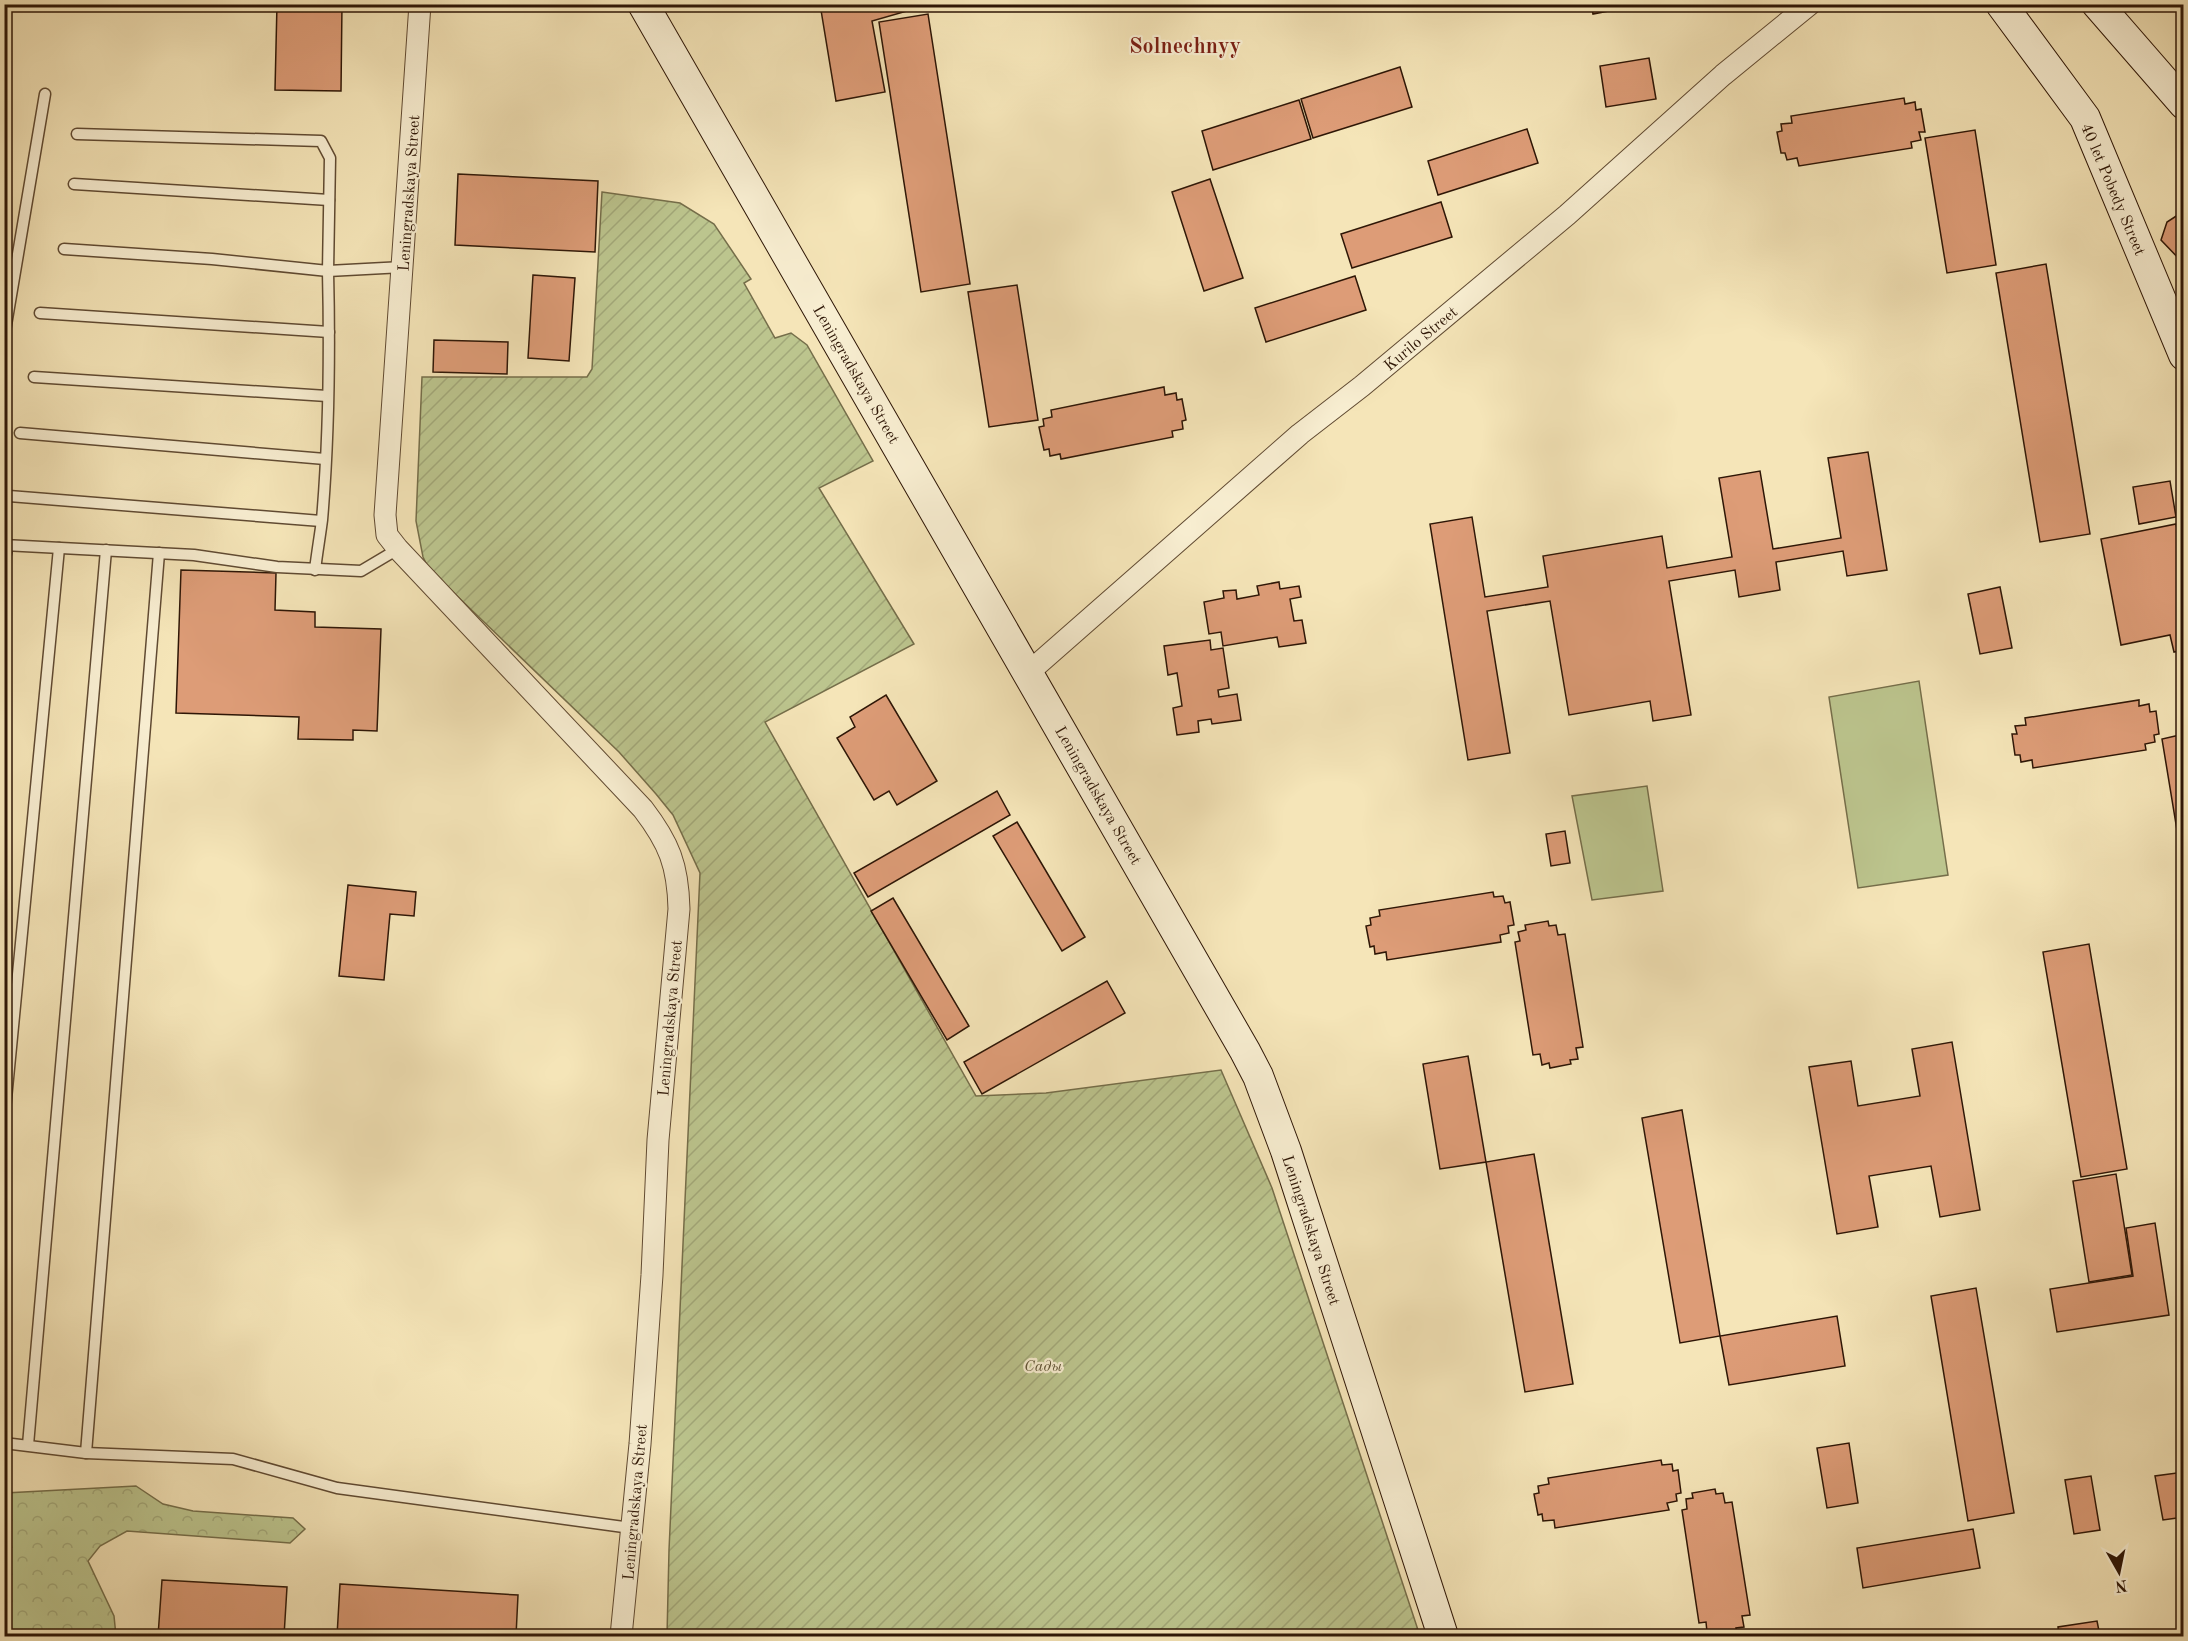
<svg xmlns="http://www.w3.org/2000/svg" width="2188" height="1641" font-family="'Old Standard TT',serif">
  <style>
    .forest { fill: url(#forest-crowns); stroke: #756e4a; stroke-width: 1.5 }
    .garden { fill: url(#garden-furrows); stroke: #756e4a; stroke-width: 1.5 }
    .pitch { fill: #bcc58e; stroke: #756e4a; stroke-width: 1.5 }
    .building { fill: #dd9c77; stroke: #2e1606; stroke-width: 1.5 }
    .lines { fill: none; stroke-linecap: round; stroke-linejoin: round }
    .lane-casing { stroke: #604a32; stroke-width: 13 }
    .street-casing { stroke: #604a32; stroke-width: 23 }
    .secondary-casing { stroke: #2e1606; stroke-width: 32 }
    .lane { stroke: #f8eed1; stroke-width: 10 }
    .street { stroke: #f8eed1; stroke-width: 21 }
    .secondary { stroke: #f8eed1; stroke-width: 30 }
    .labels { text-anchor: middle; stroke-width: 4.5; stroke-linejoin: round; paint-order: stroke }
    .street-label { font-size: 16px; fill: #2e1606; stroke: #f8eed1 }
    .park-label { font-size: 16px; font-style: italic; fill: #605336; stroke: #f8eed1 }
    .district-label { font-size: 22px; font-weight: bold; fill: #7a1f14; stroke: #f8eed1 }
  </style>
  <defs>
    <pattern id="forest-crowns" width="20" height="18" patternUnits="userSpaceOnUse" patternTransform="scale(1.5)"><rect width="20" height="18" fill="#bcc58e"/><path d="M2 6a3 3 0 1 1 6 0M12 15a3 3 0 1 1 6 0" fill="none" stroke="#a2a879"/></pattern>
    <pattern id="garden-furrows" width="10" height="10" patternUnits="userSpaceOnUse" patternTransform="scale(1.5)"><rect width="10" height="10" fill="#bcc58e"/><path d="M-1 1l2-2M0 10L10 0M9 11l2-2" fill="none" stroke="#a2a879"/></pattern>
  </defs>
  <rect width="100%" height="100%" fill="#f5e5b8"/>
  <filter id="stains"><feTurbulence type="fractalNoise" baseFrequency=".00333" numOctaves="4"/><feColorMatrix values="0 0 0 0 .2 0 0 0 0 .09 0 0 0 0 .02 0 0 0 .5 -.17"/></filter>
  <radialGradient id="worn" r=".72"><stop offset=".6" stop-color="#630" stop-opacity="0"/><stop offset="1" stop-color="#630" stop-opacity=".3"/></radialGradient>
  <path class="forest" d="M 136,1486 L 163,1504 L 193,1511 L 293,1518 L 305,1529 L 290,1543 L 127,1531 L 100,1546 L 88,1561 L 114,1616 L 116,1636 L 5,1636 L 5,1493 Z"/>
  <path class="garden" d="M 602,192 L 680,203 L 714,224 L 751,279 L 744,283 L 775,338 L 791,333 L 807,345 L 873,461 L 819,488 L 914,644 L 765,722 L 976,1096 L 1046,1093 L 1221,1070 L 1272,1188 L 1420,1636 L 667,1636 L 669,1550 L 700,873 L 673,815 L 656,794 L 619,752 L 429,569 L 423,557 L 416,521 L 422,377 L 587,377 L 592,369 Z"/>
  <g class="pitch">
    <path d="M 1919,681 L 1948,875 L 1858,888 L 1829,697 Z"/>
    <path d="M 1647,786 L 1663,891 L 1592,900 L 1572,796 Z"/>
  </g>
  <g class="building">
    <path d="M 277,4 L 342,4 L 341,91 L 275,90 Z"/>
    <path d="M 820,4 L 906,4 L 907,11 L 872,21 L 885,92 L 836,101 Z"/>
    <path d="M 1591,4 L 1644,4 L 1593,14 Z"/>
    <path d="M 928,14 L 970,284 L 921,292 L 879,22 Z"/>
    <path d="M 1649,58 L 1656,99 L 1606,107 L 1600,66 Z"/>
    <path d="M 1400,67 L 1412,107 L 1313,138 L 1301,99 Z"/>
    <path d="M 1904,98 L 1905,104 L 1915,102 L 1916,110 L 1921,109 L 1925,132 L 1919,132 L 1921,140 L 1911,142 L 1912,148 L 1799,166 L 1797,158 L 1787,160 L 1785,153 L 1781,153 L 1777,132 L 1782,131 L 1781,124 L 1792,123 L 1791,116 Z"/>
    <path d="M 1299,100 L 1311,139 L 1213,170 L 1202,131 Z"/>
    <path d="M 1527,129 L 1538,163 L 1438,195 L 1428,161 Z"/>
    <path d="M 1975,130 L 1996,265 L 1947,273 L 1925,138 Z"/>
    <path d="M 458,174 L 598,181 L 595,252 L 455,245 Z"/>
    <path d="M 1210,179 L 1243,278 L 1204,291 L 1172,192 Z"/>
    <path d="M 1441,202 L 1452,237 L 1352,268 L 1341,234 Z"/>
    <path d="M 2184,211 L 2184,263 L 2183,263 L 2161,240 L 2167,222 Z"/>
    <path d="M 2046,264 L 2090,534 L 2040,542 L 1996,273 Z"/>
    <path d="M 533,275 L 575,278 L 569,361 L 528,358 Z"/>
    <path d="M 1355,276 L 1366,310 L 1266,342 L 1255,308 Z"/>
    <path d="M 1017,285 L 1038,420 L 989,427 L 968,292 Z"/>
    <path d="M 434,340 L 508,342 L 507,374 L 433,372 Z"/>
    <path d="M 1164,387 L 1165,395 L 1176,393 L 1177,400 L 1182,399 L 1186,420 L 1182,421 L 1183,429 L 1172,431 L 1173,437 L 1061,459 L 1060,454 L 1050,456 L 1049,449 L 1044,450 L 1039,427 L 1044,426 L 1043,419 L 1052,417 L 1051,410 Z"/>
    <path d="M 1868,452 L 1887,570 L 1847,576 L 1843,551 L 1776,562 L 1780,590 L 1739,597 L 1735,570 L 1669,581 L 1691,715 L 1653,721 L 1650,701 L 1569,715 L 1550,601 L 1487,611 L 1510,753 L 1468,760 L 1430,524 L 1472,517 L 1485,597 L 1548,587 L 1543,556 L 1662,536 L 1667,568 L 1732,557 L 1719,478 L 1760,471 L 1773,549 L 1841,538 L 1828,458 Z"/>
    <path d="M 2170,481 L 2176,517 L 2139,524 L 2133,487 Z"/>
    <path d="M 2176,524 L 2184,562 L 2184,650 L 2174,652 L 2170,635 L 2121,645 L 2101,539 Z"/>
    <path d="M 181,570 L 276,573 L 275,610 L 315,612 L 315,627 L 381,629 L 377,731 L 353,730 L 353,740 L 298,739 L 299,717 L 176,713 Z"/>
    <path d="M 1279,582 L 1280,589 L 1299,586 L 1301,597 L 1290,599 L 1294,621 L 1302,620 L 1306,643 L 1279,647 L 1277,637 L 1223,646 L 1221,632 L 1209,634 L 1204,602 L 1224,598 L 1223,591 L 1236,590 L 1237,599 L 1259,595 L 1257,586 Z"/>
    <path d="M 2000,587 L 2012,648 L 1980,654 L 1968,594 Z"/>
    <path d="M 1210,640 L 1211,650 L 1223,648 L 1229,688 L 1218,690 L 1219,697 L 1237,694 L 1241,720 L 1212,724 L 1211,719 L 1198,721 L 1199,732 L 1177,735 L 1173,708 L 1182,706 L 1177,673 L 1168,675 L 1164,646 Z"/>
    <path d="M 886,695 L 937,781 L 897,805 L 889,791 L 874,800 L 837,738 L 855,727 L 850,717 Z"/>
    <path d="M 2139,700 L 2139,706 L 2149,704 L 2150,712 L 2156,711 L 2159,734 L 2154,735 L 2155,742 L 2145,744 L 2146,750 L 2033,768 L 2032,760 L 2021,762 L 2020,755 L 2015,755 L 2012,734 L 2017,734 L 2015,726 L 2026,725 L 2025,718 Z"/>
    <path d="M 2184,734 L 2184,873 L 2162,739 Z"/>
    <path d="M 997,791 L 1010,815 L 868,897 L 854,873 Z"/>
    <path d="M 1017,822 L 1085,937 L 1062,951 L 993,836 Z"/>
    <path d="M 1565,831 L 1570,863 L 1551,866 L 1546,834 Z"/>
    <path d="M 348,885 L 416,892 L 414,916 L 390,914 L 384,980 L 339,976 Z"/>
    <path d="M 1493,892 L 1494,897 L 1503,896 L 1505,903 L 1510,902 L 1514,925 L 1508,926 L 1509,933 L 1500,935 L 1501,942 L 1387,960 L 1386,952 L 1375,954 L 1374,946 L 1370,947 L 1366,926 L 1371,925 L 1370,918 L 1380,916 L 1379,910 Z"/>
    <path d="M 893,898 L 969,1026 L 947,1040 L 871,911 Z"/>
    <path d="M 1548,921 L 1549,926 L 1556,925 L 1558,935 L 1565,934 L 1583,1047 L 1576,1048 L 1578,1059 L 1570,1060 L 1571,1064 L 1550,1068 L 1549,1063 L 1542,1065 L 1540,1054 L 1533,1055 L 1515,942 L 1520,941 L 1518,932 L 1526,930 L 1525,925 Z"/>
    <path d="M 2089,944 L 2127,1169 L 2081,1177 L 2043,952 Z"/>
    <path d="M 1107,981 L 1125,1013 L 982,1094 L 964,1062 Z"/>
    <path d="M 1952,1042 L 1980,1210 L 1940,1217 L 1931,1166 L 1869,1176 L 1878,1227 L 1837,1234 L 1809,1067 L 1851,1061 L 1858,1106 L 1920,1096 L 1912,1049 Z"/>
    <path d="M 1468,1056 L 1486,1162 L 1440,1169 L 1423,1064 Z"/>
    <path d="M 1682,1110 L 1720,1336 L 1680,1343 L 1642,1118 Z"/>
    <path d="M 1534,1154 L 1573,1384 L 1525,1392 L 1486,1162 Z"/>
    <path d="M 2116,1174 L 2132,1275 L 2089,1282 L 2073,1181 Z"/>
    <path d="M 2155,1223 L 2169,1315 L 2057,1332 L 2050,1289 L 2133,1276 L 2126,1228 Z"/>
    <path d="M 1976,1288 L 2014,1513 L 1968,1521 L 1931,1296 Z"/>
    <path d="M 1837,1316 L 1845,1366 L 1729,1385 L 1720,1336 Z"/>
    <path d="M 1849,1443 L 1858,1503 L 1827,1508 L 1817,1448 Z"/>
    <path d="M 1661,1460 L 1662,1465 L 1672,1464 L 1673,1471 L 1678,1470 L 1681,1493 L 1676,1494 L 1677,1501 L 1667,1503 L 1669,1510 L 1555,1528 L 1554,1520 L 1543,1521 L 1542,1514 L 1538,1515 L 1534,1494 L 1539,1493 L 1538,1486 L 1549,1484 L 1548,1478 Z"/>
    <path d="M 2184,1472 L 2184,1517 L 2163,1520 L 2155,1476 Z"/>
    <path d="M 2091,1476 L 2100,1530 L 2074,1534 L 2065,1480 Z"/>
    <path d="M 1715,1489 L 1716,1494 L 1723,1493 L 1725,1503 L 1732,1502 L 1750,1615 L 1742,1616 L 1744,1627 L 1736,1628 L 1737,1633 L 1715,1636 L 1715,1631 L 1707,1632 L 1706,1622 L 1699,1623 L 1682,1510 L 1687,1509 L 1686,1499 L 1693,1498 L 1692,1493 Z"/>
    <path d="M 1973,1529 L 1980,1568 L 1863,1588 L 1857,1548 Z"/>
    <path d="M 162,1580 L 287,1587 L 284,1636 L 158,1636 Z"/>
    <path d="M 340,1584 L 518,1595 L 516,1636 L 337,1636 Z"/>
    <path d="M 2097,1621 L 2100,1636 L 2059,1636 L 2058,1627 Z"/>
  </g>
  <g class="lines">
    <defs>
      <g id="lane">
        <path d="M 74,184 L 329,200"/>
        <path d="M 64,249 L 212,259 L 328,271 L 330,158 L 321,141 L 77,134"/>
        <path d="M 40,313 L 329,332"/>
        <path d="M 4,337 L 45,94"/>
        <path d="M 34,377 L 327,396"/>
        <path d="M 20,433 L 325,459"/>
        <path d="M 9,496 L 321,521"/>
        <path d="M 4,545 L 194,555 L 277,567 L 361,571 L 398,549"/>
        <path d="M 4,563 L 8,544"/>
        <path d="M 315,570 C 317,553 320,536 322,520 C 329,437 330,354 328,271 L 403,267"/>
        <path d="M 4,1120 L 59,548"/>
        <path d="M 4,1443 L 86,1453 L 233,1459 L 337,1488 L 631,1528"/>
        <path d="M 28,1445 L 106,550"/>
        <path d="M 86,1453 L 159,553"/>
      </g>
      <g id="street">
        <path d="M 420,4 L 385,515 L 387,535 L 398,549 L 643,809 C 669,843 678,865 679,909 L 658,1140 L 652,1275 L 640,1444 L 621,1636"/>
        <path d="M 1029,672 L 1300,434 L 1362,386 L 1567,215 L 1723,75 L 1810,4"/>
      </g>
      <g id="secondary">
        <path d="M 643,4 L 1245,1051 L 1258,1076 L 1286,1151 L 1443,1636"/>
        <path d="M 2001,4 L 2085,118 L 2184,355"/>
        <path d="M 2097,4 L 2184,104"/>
      </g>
    </defs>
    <use href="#lane" class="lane-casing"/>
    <use href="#street" class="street-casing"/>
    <use href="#secondary" class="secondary-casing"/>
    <use href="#lane" class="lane"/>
    <use href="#street" class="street"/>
    <use href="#secondary" class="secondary"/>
  </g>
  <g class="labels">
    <g class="street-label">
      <text transform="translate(2114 189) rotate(67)" y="6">40 let Pobedy Street</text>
      <text transform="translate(408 193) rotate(-86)" y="6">Leningradskaya Street</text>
      <text transform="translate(1420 338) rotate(-40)" y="6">Kurilo Street</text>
      <text transform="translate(857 374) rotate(60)" y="6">Leningradskaya Street</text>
      <text transform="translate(1099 795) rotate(60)" y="6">Leningradskaya Street</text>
      <text transform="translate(669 1018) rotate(-85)" y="6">Leningradskaya Street</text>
      <text transform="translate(1312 1230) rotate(72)" y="6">Leningradskaya Street</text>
      <text transform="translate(634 1502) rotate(-85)" y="6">Leningradskaya Street</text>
    </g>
    <g class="park-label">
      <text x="1043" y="1371">Сады</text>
    </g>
    <g class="district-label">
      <text x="1185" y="53">Solnechnyy</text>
    </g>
  </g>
  <rect width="2188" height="1641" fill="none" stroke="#f5e5b8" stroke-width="24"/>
  <rect x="6" y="6" width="2176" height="1629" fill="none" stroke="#2e1606" stroke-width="3"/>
  <rect x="12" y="12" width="2164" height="1617" fill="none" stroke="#2e1606" stroke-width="1.5"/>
  <g transform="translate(2119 1572) rotate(171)" stroke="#f8eed1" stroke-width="4.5" paint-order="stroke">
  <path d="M0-4.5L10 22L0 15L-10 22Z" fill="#2e1606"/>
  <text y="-9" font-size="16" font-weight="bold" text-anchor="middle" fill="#2e1606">N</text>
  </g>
  <rect width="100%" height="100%" filter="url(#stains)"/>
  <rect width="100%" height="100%" fill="url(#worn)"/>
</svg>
